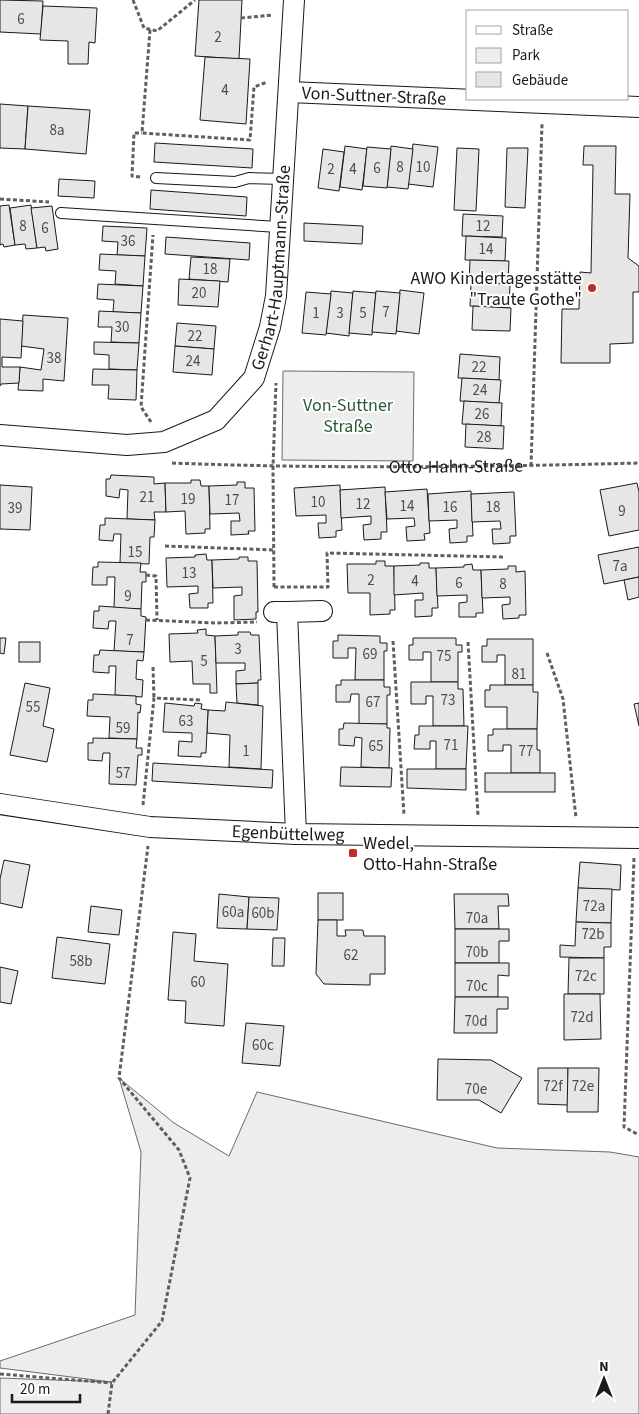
<svg xmlns="http://www.w3.org/2000/svg" width="639" height="1414" font-family="'Source Sans 3',sans-serif">
  <style>
    .green { fill: #ededed; stroke: #6a6a6a }
    .building { fill: #e6e6e6; stroke: #1a1a1a }
    .lines { fill: none; stroke-linecap: round; stroke-linejoin: round }
    .lane-casing { stroke: #1a1a1a; stroke-width: 12 }
    .street-casing { stroke: #1a1a1a; stroke-width: 22 }
    .path { stroke: #5f5f5f; stroke-width: 3; stroke-dasharray: 4 2.5; stroke-linecap: butt }
    .lane { stroke: #fff; stroke-width: 10 }
    .street { stroke: #fff; stroke-width: 20 }
    .poi-dot { fill: #c62828; stroke: #fff; stroke-width: 2 }
    .labels { text-anchor: middle; stroke-width: 4; stroke-linejoin: round; paint-order: stroke }
    .number-label { font-size: 15px; fill: #4d4d4d }
    .street-label { font-size: 18px; fill: #1a1a1a; stroke: #fff }
    .poi-label { font-size: 18px; fill: #1a1a1a; stroke: #fff; text-anchor: end }
    .park-label { font-size: 18px; fill: #2b5a34; stroke: #fff }
  </style>
  <rect width="100%" height="100%" fill="#fff"/>
  <g class="green">
    <path d="M 283,371 L 414,372 L 413,461 L 282,460 Z"/>
    <path d="M 119,1078 L 174,1123 L 229,1156 L 257,1092 L 497,1148 L 610,1152 L 639,1157 L 639,1414 L 0,1414 L 0,1378 L 111,1382 L 0,1368 L 0,1361 L 135,1315 L 141,1152 Z"/>
  </g>
  <g class="building">
    <path d="M 0,0 L 43,1 L 41,34 L 0,32 Z"/>
    <path d="M 199,0 L 242,0 L 239,59 L 195,56 Z"/>
    <path d="M 43,6 L 97,8 L 95,43 L 89,42 L 88,64 L 68,64 L 68,41 L 40,40 Z"/>
    <path d="M 205,57 L 250,59 L 246,124 L 200,120 Z"/>
    <path d="M 0,104 L 28,106 L 25,149 L 0,148 Z"/>
    <path d="M 28,106 L 90,110 L 86,154 L 25,149 Z"/>
    <path d="M 155,143 L 253,149 L 252,168 L 154,162 Z"/>
    <path d="M 413,144 L 438,147 L 433,187 L 408,184 Z"/>
    <path d="M 345,146 L 367,149 L 362,190 L 340,187 Z"/>
    <path d="M 391,146 L 413,149 L 408,189 L 387,187 Z"/>
    <path d="M 584,146 L 616,146 L 615,194 L 630,194 L 628,258 L 639,266 L 639,292 L 633,292 L 633,343 L 610,344 L 610,363 L 561,363 L 562,309 L 579,309 L 580,272 L 591,273 L 593,165 L 583,165 Z"/>
    <path d="M 367,147 L 391,149 L 387,188 L 363,186 Z"/>
    <path d="M 457,148 L 479,149 L 476,211 L 454,210 Z"/>
    <path d="M 507,148 L 528,148 L 525,208 L 505,207 Z"/>
    <path d="M 323,149 L 344,152 L 339,191 L 318,188 Z"/>
    <path d="M 59,179 L 95,181 L 94,198 L 58,196 Z"/>
    <path d="M 151,190 L 247,197 L 246,216 L 150,209 Z"/>
    <path d="M 9,205 L 15,245 L 4,247 L 3,244 L 0,245 L 0,206 Z"/>
    <path d="M 31,205 L 37,248 L 26,249 L 25,244 L 15,245 L 10,208 Z"/>
    <path d="M 52,206 L 58,249 L 46,251 L 45,247 L 37,248 L 31,208 Z"/>
    <path d="M 463,214 L 503,216 L 502,237 L 462,236 Z"/>
    <path d="M 304,223 L 363,226 L 362,244 L 304,241 Z"/>
    <path d="M 103,226 L 147,228 L 145,256 L 117,255 L 118,242 L 102,241 Z"/>
    <path d="M 466,236 L 506,238 L 505,261 L 465,260 Z"/>
    <path d="M 166,237 L 250,243 L 249,260 L 165,254 Z"/>
    <path d="M 100,254 L 145,256 L 143,286 L 115,284 L 116,271 L 99,270 Z"/>
    <path d="M 191,257 L 230,259 L 228,282 L 189,279 Z"/>
    <path d="M 470,260 L 509,261 L 508,284 L 469,283 Z"/>
    <path d="M 179,279 L 220,281 L 218,307 L 178,305 Z"/>
    <path d="M 471,283 L 510,284 L 509,308 L 470,306 Z"/>
    <path d="M 98,284 L 143,286 L 141,313 L 113,312 L 114,300 L 97,299 Z"/>
    <path d="M 400,290 L 424,293 L 419,334 L 396,331 Z"/>
    <path d="M 331,291 L 353,293 L 349,336 L 326,333 Z"/>
    <path d="M 353,291 L 376,293 L 372,335 L 349,333 Z"/>
    <path d="M 376,291 L 400,293 L 396,334 L 372,332 Z"/>
    <path d="M 306,292 L 331,294 L 326,335 L 302,333 Z"/>
    <path d="M 473,306 L 511,308 L 510,331 L 472,330 Z"/>
    <path d="M 99,311 L 141,313 L 139,343 L 111,342 L 112,327 L 98,327 Z"/>
    <path d="M 23,315 L 68,318 L 64,381 L 43,379 L 43,391 L 18,390 L 20,367 L 41,370 L 44,349 L 21,346 Z"/>
    <path d="M 0,319 L 23,321 L 21,358 L 2,357 L 2,367 L 20,367 L 19,383 L 1,384 L 0,386 Z"/>
    <path d="M 177,323 L 216,326 L 214,349 L 175,346 Z"/>
    <path d="M 94,342 L 139,343 L 137,370 L 109,369 L 109,355 L 94,354 Z"/>
    <path d="M 175,346 L 214,349 L 212,375 L 173,372 Z"/>
    <path d="M 460,354 L 500,357 L 499,380 L 458,378 Z"/>
    <path d="M 93,369 L 137,370 L 136,400 L 108,399 L 109,385 L 92,385 Z"/>
    <path d="M 462,378 L 501,380 L 499,403 L 460,401 Z"/>
    <path d="M 464,401 L 502,403 L 501,426 L 462,424 Z"/>
    <path d="M 466,424 L 504,426 L 503,449 L 465,447 Z"/>
    <path d="M 111,475 L 154,477 L 154,484 L 165,483 L 166,512 L 154,512 L 155,520 L 127,519 L 128,490 L 120,489 L 119,498 L 106,496 L 106,479 L 110,479 Z"/>
    <path d="M 191,480 L 200,480 L 201,486 L 209,486 L 210,529 L 205,529 L 205,533 L 186,534 L 185,511 L 166,512 L 165,483 L 191,483 Z"/>
    <path d="M 237,482 L 245,482 L 245,488 L 254,488 L 255,531 L 248,531 L 249,534 L 231,535 L 231,521 L 240,521 L 239,513 L 210,514 L 209,486 L 237,485 Z"/>
    <path d="M 637,483 L 639,492 L 639,530 L 609,536 L 600,490 Z"/>
    <path d="M 0,485 L 32,487 L 30,530 L 0,529 Z"/>
    <path d="M 340,485 L 342,530 L 336,531 L 336,537 L 319,538 L 318,523 L 326,523 L 326,515 L 296,516 L 294,488 Z"/>
    <path d="M 385,487 L 387,532 L 381,532 L 381,539 L 364,540 L 363,525 L 371,524 L 371,516 L 341,518 L 340,490 Z"/>
    <path d="M 427,489 L 430,533 L 424,534 L 425,540 L 407,541 L 406,527 L 415,526 L 414,518 L 387,519 L 385,492 Z"/>
    <path d="M 471,491 L 473,536 L 467,536 L 467,542 L 450,543 L 449,529 L 457,528 L 457,520 L 429,521 L 428,494 Z"/>
    <path d="M 514,492 L 516,536 L 510,536 L 510,543 L 493,544 L 492,529 L 501,529 L 500,521 L 472,522 L 471,494 Z"/>
    <path d="M 105,518 L 155,520 L 154,537 L 150,537 L 149,564 L 120,563 L 121,534 L 114,534 L 113,541 L 99,540 L 100,525 L 105,525 Z"/>
    <path d="M 639,547 L 639,577 L 604,584 L 598,555 Z"/>
    <path d="M 206,554 L 207,560 L 212,560 L 213,603 L 208,603 L 208,608 L 190,608 L 189,594 L 198,593 L 198,586 L 167,587 L 166,558 L 195,557 L 195,555 Z"/>
    <path d="M 239,557 L 248,557 L 248,561 L 257,561 L 258,612 L 256,612 L 256,619 L 234,620 L 234,596 L 242,595 L 242,587 L 213,588 L 212,560 L 239,559 Z"/>
    <path d="M 376,561 L 385,561 L 385,566 L 394,566 L 395,610 L 390,610 L 390,614 L 370,615 L 370,593 L 348,593 L 347,564 L 376,564 Z"/>
    <path d="M 98,562 L 141,563 L 140,572 L 146,572 L 146,582 L 142,582 L 141,609 L 114,608 L 115,577 L 107,577 L 107,585 L 92,585 L 93,567 L 98,567 Z"/>
    <path d="M 420,563 L 429,563 L 429,568 L 436,568 L 438,608 L 432,608 L 432,616 L 415,617 L 415,600 L 423,600 L 423,593 L 394,595 L 394,566 L 420,565 Z"/>
    <path d="M 472,564 L 473,570 L 481,570 L 483,613 L 476,613 L 476,617 L 459,617 L 459,603 L 467,602 L 467,595 L 437,596 L 436,568 L 464,567 L 464,565 Z"/>
    <path d="M 508,566 L 516,566 L 516,572 L 525,571 L 526,615 L 519,615 L 519,618 L 503,619 L 502,605 L 510,604 L 510,597 L 482,598 L 481,570 L 508,569 Z"/>
    <path d="M 639,577 L 639,597 L 628,600 L 624,580 Z"/>
    <path d="M 99,606 L 141,609 L 141,616 L 146,617 L 144,652 L 114,651 L 116,621 L 109,621 L 108,629 L 93,628 L 94,611 L 99,611 Z"/>
    <path d="M 206,629 L 206,635 L 215,636 L 217,693 L 210,693 L 210,684 L 193,684 L 192,661 L 170,662 L 169,634 L 198,633 L 197,630 Z"/>
    <path d="M 238,632 L 250,632 L 251,635 L 259,635 L 261,680 L 258,680 L 258,683 L 236,684 L 236,671 L 245,670 L 245,663 L 216,663 L 215,636 L 238,635 Z"/>
    <path d="M 338,635 L 380,636 L 380,643 L 387,643 L 387,651 L 384,651 L 384,680 L 355,680 L 356,648 L 348,648 L 348,658 L 333,658 L 333,641 L 338,641 Z"/>
    <path d="M 0,638 L 6,638 L 4,654 L 0,653 Z"/>
    <path d="M 413,638 L 456,638 L 456,645 L 462,645 L 462,652 L 458,652 L 458,682 L 431,682 L 431,652 L 423,652 L 423,660 L 409,660 L 409,645 L 413,645 Z"/>
    <path d="M 487,639 L 533,639 L 533,685 L 505,685 L 505,655 L 497,655 L 497,662 L 482,662 L 482,646 L 487,646 Z"/>
    <rect x="19" y="642" width="21" height="20"/>
    <path d="M 100,650 L 144,652 L 143,661 L 137,660 L 136,679 L 143,680 L 142,697 L 115,695 L 116,666 L 109,666 L 109,673 L 93,672 L 94,655 L 99,655 Z"/>
    <path d="M 341,680 L 384,680 L 384,687 L 390,687 L 390,695 L 387,695 L 387,724 L 359,724 L 359,694 L 351,694 L 350,702 L 336,702 L 336,685 L 341,685 Z"/>
    <path d="M 411,682 L 458,682 L 458,689 L 463,689 L 464,726 L 433,726 L 433,696 L 426,696 L 426,704 L 411,704 Z"/>
    <path d="M 25,683 L 50,688 L 43,726 L 54,729 L 47,762 L 10,755 Z"/>
    <path d="M 258,683 L 258,705 L 237,703 L 236,684 Z"/>
    <path d="M 490,685 L 533,685 L 533,692 L 538,692 L 537,729 L 507,729 L 507,707 L 485,707 L 485,690 L 490,690 Z"/>
    <path d="M 93,694 L 136,696 L 136,704 L 141,705 L 140,713 L 138,712 L 137,739 L 109,738 L 110,717 L 87,716 L 88,700 L 93,700 Z"/>
    <path d="M 226,702 L 263,706 L 261,769 L 229,767 L 230,735 L 207,733 L 208,710 L 225,711 Z"/>
    <path d="M 165,703 L 194,706 L 195,703 L 202,704 L 201,709 L 208,710 L 206,753 L 201,753 L 201,757 L 178,756 L 179,741 L 192,742 L 192,733 L 163,732 Z"/>
    <path d="M 639,703 L 639,726 L 634,704 Z"/>
    <path d="M 344,723 L 387,724 L 387,728 L 390,728 L 389,768 L 361,767 L 362,738 L 355,737 L 354,746 L 339,745 L 339,729 L 343,729 Z"/>
    <path d="M 419,726 L 468,726 L 466,769 L 436,769 L 436,741 L 430,741 L 430,749 L 414,749 L 415,735 L 419,735 Z"/>
    <path d="M 493,729 L 537,729 L 537,750 L 540,750 L 540,773 L 511,773 L 511,745 L 503,745 L 503,751 L 488,751 L 488,735 L 493,735 Z"/>
    <path d="M 93,738 L 137,739 L 136,748 L 142,748 L 142,755 L 138,755 L 136,785 L 109,784 L 110,753 L 103,753 L 102,761 L 88,760 L 88,743 L 93,743 Z"/>
    <path d="M 153,763 L 273,770 L 272,788 L 152,781 Z"/>
    <path d="M 341,767 L 392,768 L 391,787 L 340,786 Z"/>
    <path d="M 407,769 L 466,769 L 466,790 L 407,788 Z"/>
    <rect x="485" y="773" width="70" height="19"/>
    <path d="M 4,860 L 30,865 L 22,908 L 0,903 L 0,879 Z"/>
    <path d="M 580,862 L 621,865 L 620,890 L 578,888 Z"/>
    <path d="M 578,888 L 612,889 L 611,923 L 576,922 Z"/>
    <rect x="318" y="893" width="25" height="27"/>
    <path d="M 219,894 L 249,897 L 247,929 L 217,928 Z"/>
    <path d="M 454,894 L 508,894 L 509,906 L 498,906 L 499,929 L 455,929 Z"/>
    <path d="M 249,897 L 279,898 L 277,930 L 247,929 Z"/>
    <path d="M 91,906 L 122,910 L 119,935 L 88,932 Z"/>
    <path d="M 318,920 L 337,920 L 337,936 L 346,936 L 345,930 L 363,930 L 364,936 L 385,936 L 385,974 L 370,974 L 370,985 L 324,984 L 316,974 Z"/>
    <path d="M 576,922 L 611,923 L 611,947 L 604,947 L 604,958 L 560,957 L 560,945 L 575,946 Z"/>
    <path d="M 455,929 L 509,929 L 509,941 L 499,941 L 499,963 L 455,963 Z"/>
    <path d="M 173,932 L 196,934 L 194,961 L 228,964 L 224,1026 L 185,1023 L 186,1001 L 168,1000 Z"/>
    <path d="M 57,937 L 110,944 L 105,984 L 52,978 Z"/>
    <path d="M 273,938 L 285,938 L 284,966 L 272,966 Z"/>
    <path d="M 569,958 L 604,958 L 604,994 L 568,994 Z"/>
    <path d="M 455,963 L 509,963 L 509,976 L 498,975 L 498,997 L 455,997 Z"/>
    <path d="M 0,967 L 18,971 L 11,1004 L 0,1002 Z"/>
    <path d="M 564,994 L 600,994 L 601,1039 L 564,1040 Z"/>
    <path d="M 455,997 L 508,997 L 508,1009 L 497,1009 L 497,1033 L 454,1033 Z"/>
    <path d="M 246,1023 L 284,1026 L 280,1066 L 242,1063 Z"/>
    <path d="M 438,1059 L 491,1060 L 522,1078 L 501,1113 L 479,1100 L 437,1100 Z"/>
    <path d="M 538,1068 L 568,1068 L 568,1105 L 538,1104 Z"/>
    <path d="M 568,1068 L 599,1068 L 598,1112 L 567,1112 Z"/>
  </g>
  <g class="lines">
    <defs>
      <g id="lane">
        <path d="M 156,178 L 235,182 L 249,178 L 283,179"/>
        <path d="M 61,213 L 279,227"/>
      </g>
      <g id="street">
        <path id="s2" d="M 289,92 L 639,107"/>
        <path id="s3" d="M 0,435 L 127,445 L 164,442 L 216,420 L 254,378 L 270,327 L 276,296 L 294,0"/>
        <path d="M 274,612 L 287,612 L 296,834"/>
        <path d="M 287,612 L 322,611"/>
        <path id="s4" d="M 0,804 L 150,827 L 296,834 L 639,838"/>
      </g>
    </defs>
    <use href="#lane" class="lane-casing"/>
    <use href="#street" class="street-casing"/>
    <g class="path">
      <path d="M 133,0 L 144,28 L 157,31 L 195,0"/>
      <path d="M 241,18 L 273,15"/>
      <path d="M 150,30 L 142,133 L 250,140 L 254,87 L 267,82"/>
      <path d="M 140,177 L 132,176 L 134,133 L 142,133"/>
      <path d="M 0,199 L 49,202"/>
      <path d="M 151,422 L 141,407 L 153,235"/>
      <path id="s1" d="M 172,463 C 328,469 483,467 639,463"/>
      <path d="M 531,466 L 542,124"/>
      <path d="M 165,546 L 274,550"/>
      <path d="M 146,575 L 156,576 L 157,620"/>
      <path d="M 274,587 L 273,467 L 276,383"/>
      <path d="M 274,587 L 328,587 L 327,553 L 504,557"/>
      <path d="M 146,620 L 216,623 L 257,622"/>
      <path d="M 393,641 L 404,815"/>
      <path d="M 468,642 L 478,816"/>
      <path d="M 547,653 L 563,699 L 576,818"/>
      <path d="M 153,667 L 154,698"/>
      <path d="M 143,805 L 154,698 L 201,700"/>
      <path d="M 634,858 L 624,1127 L 639,1135"/>
      <path d="M 0,1374 L 112,1383"/>
      <path d="M 108,1414 L 112,1383 L 162,1321 L 190,1178 L 179,1150 L 119,1078 L 148,846"/>
    </g>
    <use href="#lane" class="lane"/>
    <use href="#street" class="street"/>
  </g>
  <g class="poi-dot">
    <circle cx="592" cy="288" r="5"/>
    <rect x="348" y="848" width="10" height="10" rx="2.5"/>
  </g>
  <g class="labels">
    <g class="number-label">
      <text x="21" y="24">6</text>
      <text x="218" y="42">2</text>
      <text x="225" y="95">4</text>
      <text x="57" y="135">8a</text>
      <text x="400" y="172">8</text>
      <text x="423" y="172">10</text>
      <text x="377" y="173">6</text>
      <text x="331" y="174">2</text>
      <text x="353" y="174">4</text>
      <text x="23" y="231">8</text>
      <text x="483" y="231">12</text>
      <text x="45" y="233">6</text>
      <text x="128" y="246">36</text>
      <text x="486" y="254">14</text>
      <text x="210" y="274">18</text>
      <text x="199" y="298">20</text>
      <text x="386" y="317">7</text>
      <text x="316" y="318">1</text>
      <text x="340" y="318">3</text>
      <text x="363" y="318">5</text>
      <text x="122" y="332">30</text>
      <text x="195" y="341">22</text>
      <text x="54" y="363">38</text>
      <text x="193" y="366">24</text>
      <text x="479" y="372">22</text>
      <text x="480" y="395">24</text>
      <text x="482" y="419">26</text>
      <text x="484" y="442">28</text>
      <text x="147" y="502">21</text>
      <text x="188" y="504">19</text>
      <text x="232" y="505">17</text>
      <text x="318" y="507">10</text>
      <text x="363" y="509">12</text>
      <text x="407" y="511">14</text>
      <text x="450" y="512">16</text>
      <text x="493" y="512">18</text>
      <text x="15" y="513">39</text>
      <text x="622" y="516">9</text>
      <text x="135" y="557">15</text>
      <text x="620" y="571">7a</text>
      <text x="189" y="578">13</text>
      <text x="371" y="585">2</text>
      <text x="415" y="586">4</text>
      <text x="459" y="588">6</text>
      <text x="503" y="589">8</text>
      <text x="128" y="601">9</text>
      <text x="130" y="645">7</text>
      <text x="238" y="654">3</text>
      <text x="370" y="659">69</text>
      <text x="444" y="661">75</text>
      <text x="204" y="666">5</text>
      <text x="519" y="679">81</text>
      <text x="448" y="705">73</text>
      <text x="373" y="707">67</text>
      <text x="33" y="712">55</text>
      <text x="186" y="726">63</text>
      <text x="123" y="733">59</text>
      <text x="451" y="750">71</text>
      <text x="376" y="751">65</text>
      <text x="246" y="756">1</text>
      <text x="526" y="756">77</text>
      <text x="123" y="778">57</text>
      <text x="594" y="911">72a</text>
      <text x="233" y="917">60a</text>
      <text x="263" y="918">60b</text>
      <text x="477" y="923">70a</text>
      <text x="593" y="939">72b</text>
      <text x="477" y="957">70b</text>
      <text x="351" y="960">62</text>
      <text x="81" y="966">58b</text>
      <text x="586" y="981">72c</text>
      <text x="198" y="987">60</text>
      <text x="477" y="991">70c</text>
      <text x="582" y="1022">72d</text>
      <text x="476" y="1026">70d</text>
      <text x="263" y="1050">60c</text>
      <text x="553" y="1091">72f</text>
      <text x="583" y="1091">72e</text>
      <text x="476" y="1094">70e</text>
    </g>
    <g class="street-label">
      <text dy="6" stroke="none"><textPath href="#s2" startOffset="85">Von-Suttner-Straße</textPath></text>
      <text dy="6" stroke="none"><textPath href="#s3" startOffset="390">Gerhart-Hauptmann-Straße</textPath></text>
      <text dy="6" stroke="none"><textPath href="#s1" startOffset="284">Otto-Hahn-Straße</textPath></text>
      <text dy="6" stroke="none"><textPath href="#s4" startOffset="290">Egenbüttelweg</textPath></text>
    </g>
    <g class="poi-label">
      <text x="582" y="284">AWO Kindertagesstätte<tspan x="582" dy="21">"Traute Gothe"</tspan></text>
      <text x="363" y="849" text-anchor="start">Wedel,<tspan x="363" dy="21">Otto-Hahn-Straße</tspan></text>
    </g>
    <g class="park-label">
      <text x="348" y="411">Von-Suttner<tspan x="348" dy="21">Straße</tspan></text>
    </g>
  </g>
  <rect x="466" y="10" width="162" height="90" fill="#ffffff" stroke="#a3a3a3"/>
  <rect x="476" y="26" width="25" height="8" fill="#ffffff" stroke="#a3a3a3"/>
  <text x="512" y="35" font-size="15" fill="#1a1a1a">Straße</text>
  <rect x="476" y="48" width="25" height="15" fill="#ededed" stroke="#a3a3a3"/>
  <text x="512" y="60" font-size="15" fill="#1a1a1a">Park</text>
  <rect x="476" y="72" width="25" height="15" fill="#e6e6e6" stroke="#a3a3a3"/>
  <text x="512" y="85" font-size="15" fill="#1a1a1a">Gebäude</text>
  <g transform="translate(604 1379)" stroke="#ffffff" stroke-width="4" paint-order="stroke">
  <path d="M0-4L9 19L0 12L-9 19Z" fill="#1a1a1a"/>
  <text y="-8" font-size="14" font-weight="bold" text-anchor="middle" fill="#1a1a1a">N</text>
  </g>
  <path d="M12 1394v8h68v-8" fill="none" stroke="#1a1a1a" stroke-width="2.5"/>
  <text x="20" y="1394" font-size="15" fill="#1a1a1a" stroke="#ffffff" stroke-width="4" paint-order="stroke">20 m</text>
</svg>
